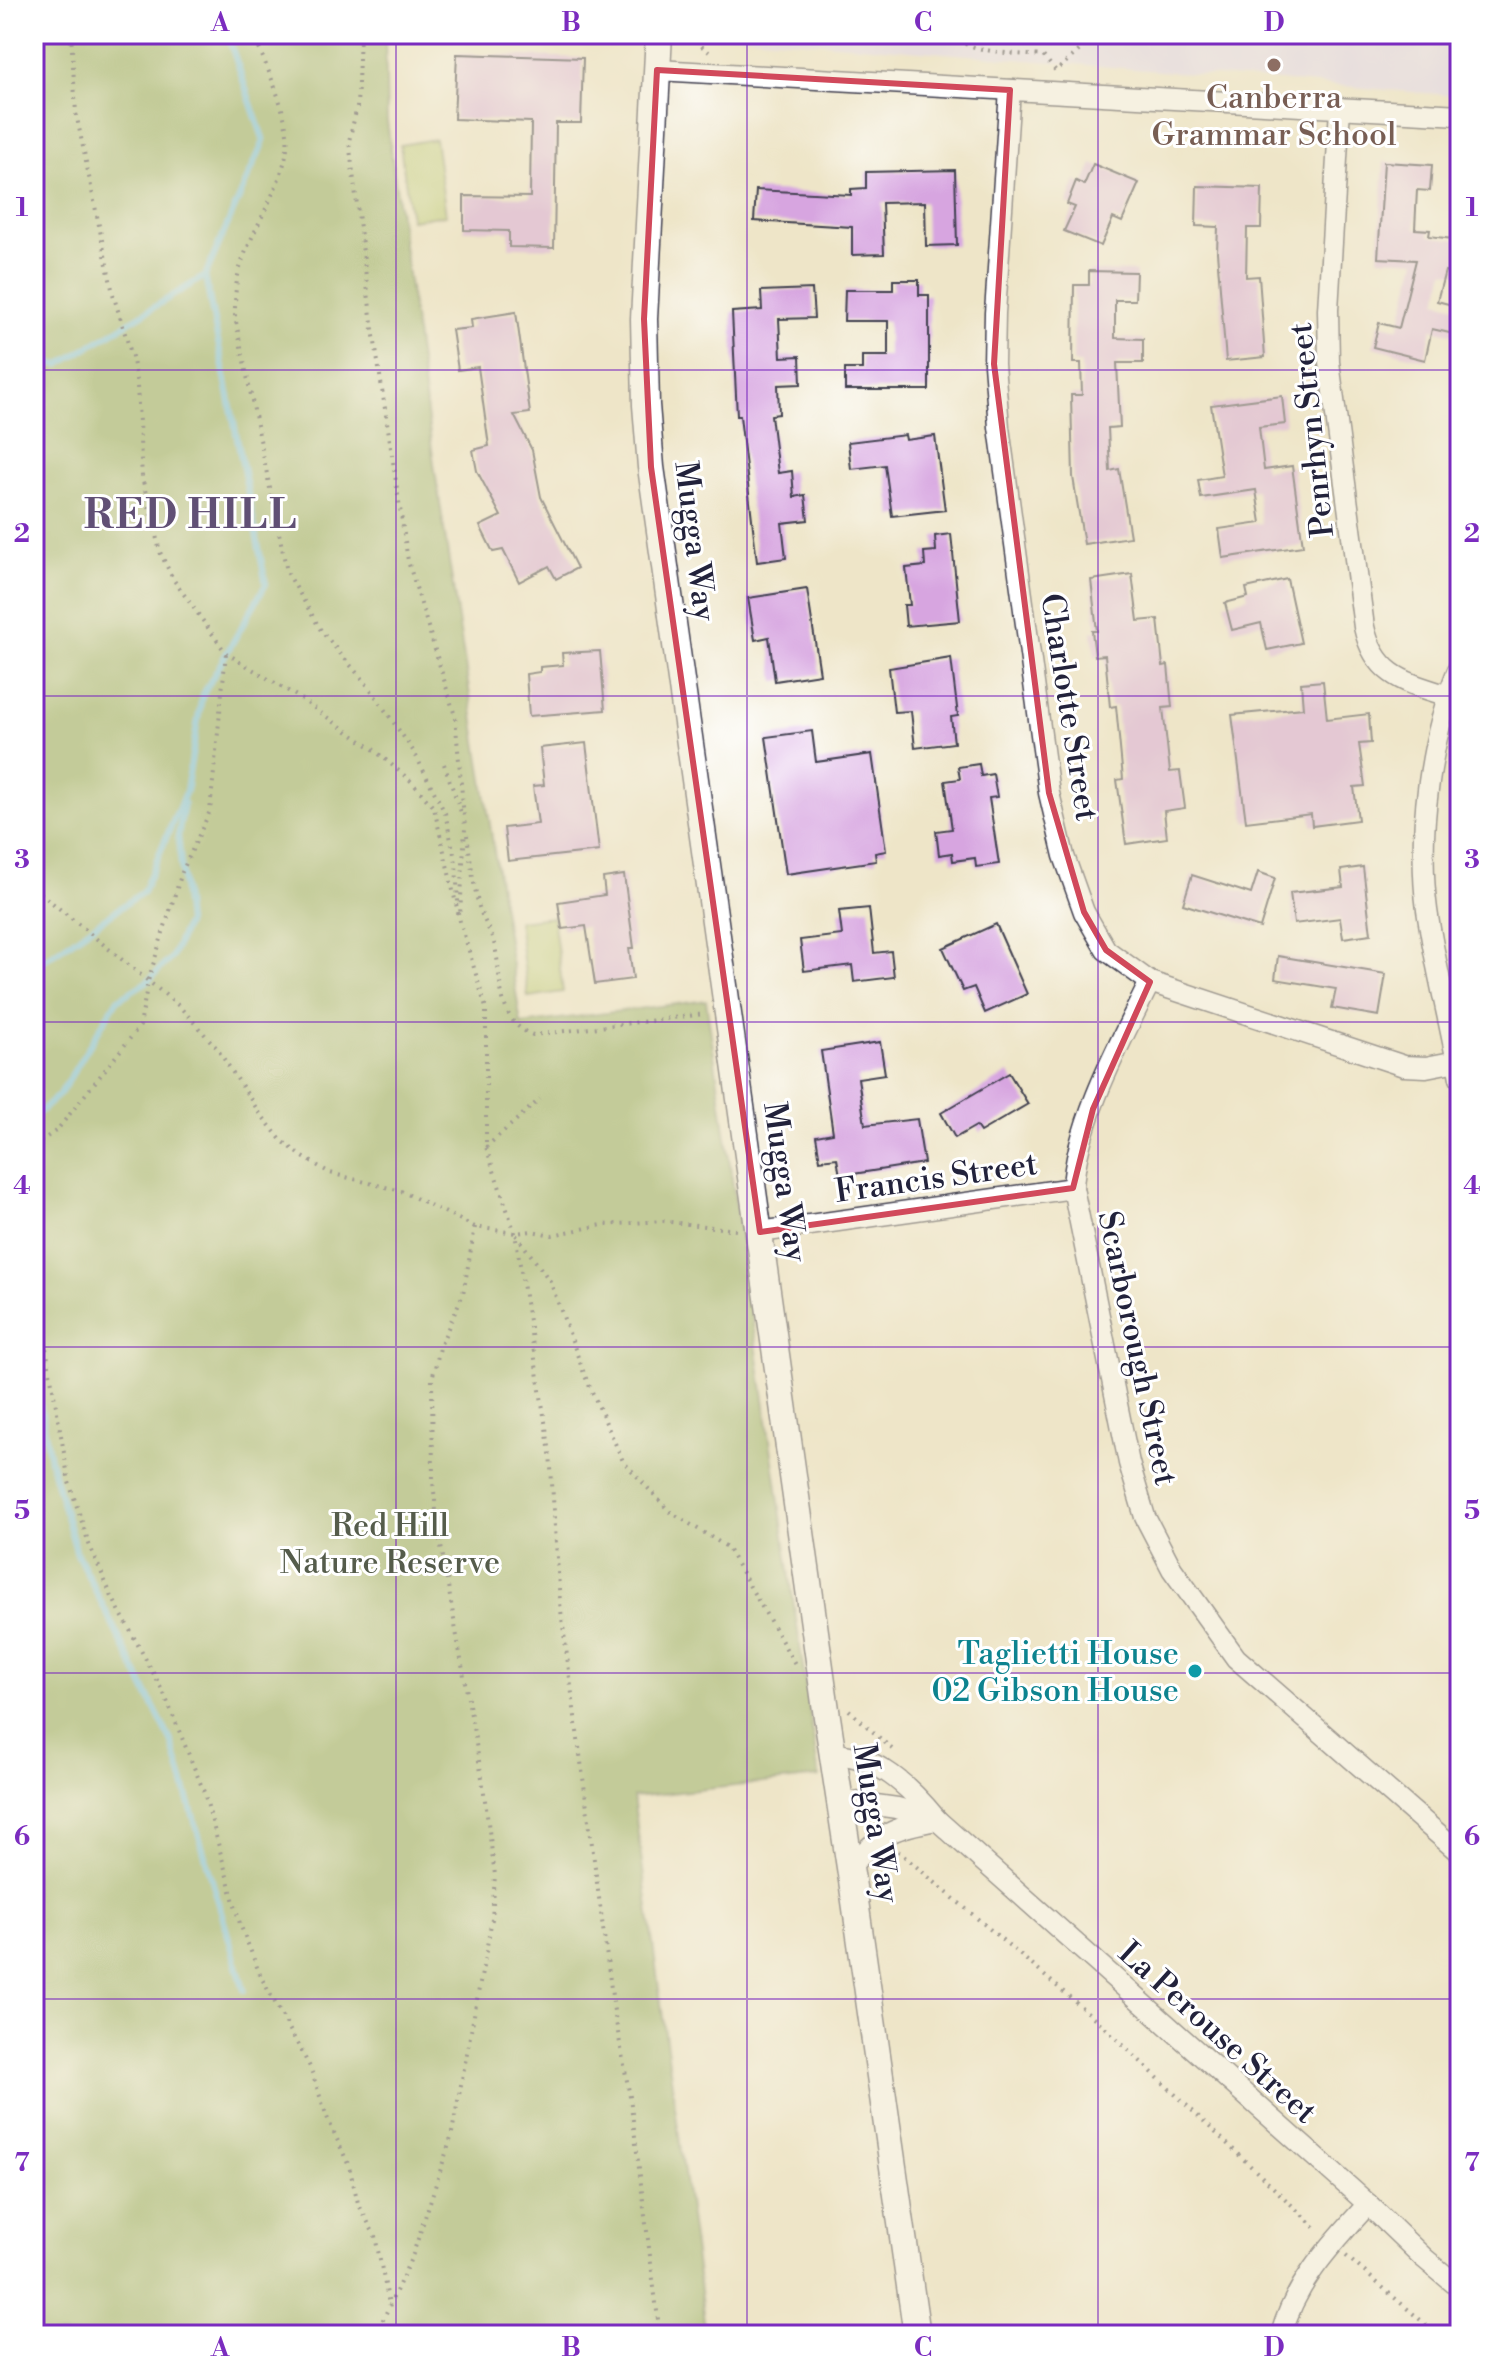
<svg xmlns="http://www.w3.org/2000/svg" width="1494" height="2369" font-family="'Libre Bodoni',serif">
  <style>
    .built { fill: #dfd4f5 }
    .green { fill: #b4c76a; stroke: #6b7452; stroke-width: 2 }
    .forest { fill: #8fac5e; stroke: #58674c; stroke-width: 2 }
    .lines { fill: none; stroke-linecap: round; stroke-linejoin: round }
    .stream { stroke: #6bbfe7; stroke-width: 6 }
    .building { fill: #d7a5e0 }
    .minor-casing { stroke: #413f50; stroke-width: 23 }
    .major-casing { stroke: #413f50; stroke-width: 29 }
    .path { stroke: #413f50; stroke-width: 4; stroke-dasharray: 2 6; stroke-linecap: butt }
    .minor { stroke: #fff; stroke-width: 20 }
    .major { stroke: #fff; stroke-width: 26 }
    .marked { fill: none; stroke: #d1495b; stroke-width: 6; stroke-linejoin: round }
    .grid { fill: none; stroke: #7b2cbf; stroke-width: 2; stroke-opacity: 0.55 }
    .education-dot { fill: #8d6e63; stroke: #fff; stroke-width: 3 }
    .culture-dot { fill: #0f9aa8; stroke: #fff; stroke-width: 3 }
    .labels { text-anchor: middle; stroke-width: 6; stroke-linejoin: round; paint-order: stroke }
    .education-label { font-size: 32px; fill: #785e54; stroke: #fff }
    .street-label { font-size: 32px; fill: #22223b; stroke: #fff }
    .park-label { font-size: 32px; fill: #555c4b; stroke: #fff }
    .culture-label { font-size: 32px; fill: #0d838f; stroke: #fff; text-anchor: end }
    .district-label { font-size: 40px; font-weight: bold; letter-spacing: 2px; fill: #615075; stroke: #fff }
    .neatline { fill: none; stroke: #7b2cbf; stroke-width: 3 }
    .grid-label { font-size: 26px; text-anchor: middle; font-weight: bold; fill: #7b2cbf }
  </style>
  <rect width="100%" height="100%" fill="#fff"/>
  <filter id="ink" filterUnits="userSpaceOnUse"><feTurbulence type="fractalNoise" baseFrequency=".0125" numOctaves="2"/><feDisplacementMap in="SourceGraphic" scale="16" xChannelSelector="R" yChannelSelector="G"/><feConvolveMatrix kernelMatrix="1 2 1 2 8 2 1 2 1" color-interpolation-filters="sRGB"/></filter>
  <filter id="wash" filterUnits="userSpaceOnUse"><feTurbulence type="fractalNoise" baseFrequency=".006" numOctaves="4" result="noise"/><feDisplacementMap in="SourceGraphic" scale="32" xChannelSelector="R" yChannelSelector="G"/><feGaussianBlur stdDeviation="1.8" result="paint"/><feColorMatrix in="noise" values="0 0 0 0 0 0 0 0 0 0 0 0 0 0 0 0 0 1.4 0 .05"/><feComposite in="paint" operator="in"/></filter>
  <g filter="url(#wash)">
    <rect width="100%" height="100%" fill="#eee5c8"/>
    <path class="built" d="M 716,34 L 1460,34 L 1460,96 Z"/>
    <g class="green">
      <path d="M 435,139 L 446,215 L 411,220 L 400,145 Z"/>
      <path d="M 553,917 L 563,992 L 528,997 L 518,921 Z"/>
    </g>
    <path class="forest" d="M 34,34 L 385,34 L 387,121 L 435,471 L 521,1024 L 706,1000 L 819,1777 L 633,1797 L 706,2335 L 34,2335 Z"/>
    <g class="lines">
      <g class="stream">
        <path d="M 34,359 L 59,365 L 205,276 L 264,141 L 227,34"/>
        <path d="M 34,967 L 143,892 L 186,791 L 202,696 L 266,584 L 205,276"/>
        <path d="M 34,1117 L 60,1094 L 117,1000 L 148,981 L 172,957 L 187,922 L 178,836 L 184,803"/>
        <path d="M 34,1368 L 50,1460 L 77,1554 L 172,1743 L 244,1990"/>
      </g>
    </g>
    <g id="blocks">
      <g class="building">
        <path d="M 457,54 L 583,58 L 581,123 L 556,123 L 554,248 L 509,247 L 509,231 L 464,230 L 464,196 L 530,197 L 531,122 L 454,119 Z"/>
        <path d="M 1384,162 L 1432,165 L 1430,191 L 1417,190 L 1415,229 L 1430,230 L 1429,236 L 1460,240 L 1460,274 L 1445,271 L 1437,301 L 1460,307 L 1454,334 L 1432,329 L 1425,360 L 1373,347 L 1379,323 L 1399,328 L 1416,260 L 1378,258 Z"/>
        <path d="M 1093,164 L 1139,183 L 1122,222 L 1113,218 L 1101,246 L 1064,231 L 1075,207 L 1067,204 L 1076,181 L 1084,185 Z"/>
        <path d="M 955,170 L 957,245 L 926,246 L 925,202 L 882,203 L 884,254 L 852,255 L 852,227 L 754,221 L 756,190 L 851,195 L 851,189 L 866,188 L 866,172 Z"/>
        <path d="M 1197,186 L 1262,188 L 1261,228 L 1247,228 L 1246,277 L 1259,276 L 1265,357 L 1226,361 L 1217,252 L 1218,227 L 1196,226 Z"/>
        <path d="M 1089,271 L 1136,272 L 1135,300 L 1115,300 L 1115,338 L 1143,339 L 1143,363 L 1117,363 L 1120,427 L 1108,428 L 1110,471 L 1119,469 L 1130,537 L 1084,544 L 1073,477 L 1071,395 L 1082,395 L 1081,363 L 1073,363 L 1074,285 L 1089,285 Z"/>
        <path d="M 893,280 L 919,280 L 919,295 L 929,295 L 929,390 L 845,390 L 845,369 L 862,369 L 862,356 L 888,356 L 888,321 L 844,321 L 845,290 L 893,290 Z"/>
        <path d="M 812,289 L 814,318 L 779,319 L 781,357 L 800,356 L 801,384 L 778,385 L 779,414 L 771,415 L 778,473 L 792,471 L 794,497 L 805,495 L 808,520 L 782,523 L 786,558 L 757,562 L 740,416 L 737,416 L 732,312 L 762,310 L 761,291 Z"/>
        <path d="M 516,312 L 530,413 L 514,415 L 532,450 L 541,497 L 577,568 L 556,579 L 549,566 L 519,582 L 503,550 L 493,552 L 480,526 L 501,516 L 477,471 L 473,450 L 489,446 L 478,367 L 458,370 L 452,330 L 472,328 L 471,319 Z"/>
        <path d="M 1282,396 L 1285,424 L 1259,427 L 1264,470 L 1292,466 L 1303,546 L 1223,558 L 1219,529 L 1261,523 L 1256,490 L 1201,498 L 1198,480 L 1222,476 L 1211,405 Z"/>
        <path d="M 905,435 L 906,440 L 935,436 L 945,510 L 892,516 L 885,465 L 851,469 L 848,442 Z"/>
        <path d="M 951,534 L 960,621 L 906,626 L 904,605 L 910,605 L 906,568 L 925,566 L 924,552 L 936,551 L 935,536 Z"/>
        <path d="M 1132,574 L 1138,621 L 1158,619 L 1163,666 L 1168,665 L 1172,707 L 1163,708 L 1170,772 L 1180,771 L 1185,808 L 1164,811 L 1167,838 L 1126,844 L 1117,780 L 1123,779 L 1116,706 L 1110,707 L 1105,655 L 1095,656 L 1092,631 L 1097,631 L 1091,580 Z"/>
        <path d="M 1287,579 L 1301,643 L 1267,650 L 1261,623 L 1232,630 L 1225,603 L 1248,597 L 1246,588 Z"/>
        <path d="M 807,589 L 820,674 L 775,681 L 769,637 L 755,640 L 748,598 Z"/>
        <path d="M 600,651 L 605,710 L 529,716 L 526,674 L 540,672 L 540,667 L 563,665 L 562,653 Z"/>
        <path d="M 951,658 L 958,716 L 951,717 L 954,743 L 915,748 L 911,711 L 894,712 L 889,668 Z"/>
        <path d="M 1323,681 L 1327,719 L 1369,714 L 1371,743 L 1359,744 L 1365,786 L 1354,787 L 1358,820 L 1312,826 L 1311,814 L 1246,822 L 1232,715 L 1303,708 L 1301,683 Z"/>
        <path d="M 812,731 L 816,762 L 872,754 L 886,851 L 875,853 L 876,861 L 786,874 L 766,737 Z"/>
        <path d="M 586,743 L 599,851 L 508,861 L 504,828 L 538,824 L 533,786 L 544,785 L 540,748 Z"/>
        <path d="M 979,764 L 981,776 L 993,774 L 997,797 L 989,798 L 999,864 L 976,867 L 975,858 L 953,861 L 952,853 L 939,855 L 936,831 L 952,829 L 945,781 L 960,779 L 958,767 Z"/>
        <path d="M 1363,867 L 1371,934 L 1343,938 L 1340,918 L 1294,924 L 1290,893 L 1343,887 L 1341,870 Z"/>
        <path d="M 1258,872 L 1275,878 L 1260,928 L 1183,904 L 1192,875 L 1251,894 Z"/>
        <path d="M 624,875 L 634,948 L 629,948 L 633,979 L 595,984 L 586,926 L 562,929 L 558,902 L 605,895 L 603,878 Z"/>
        <path d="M 869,908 L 874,953 L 891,951 L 894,977 L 854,982 L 852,965 L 804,971 L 800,940 L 842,935 L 839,911 Z"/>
        <path d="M 996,924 L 1027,994 L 985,1013 L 974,987 L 963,991 L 943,948 Z"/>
        <path d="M 1278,956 L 1386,974 L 1379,1016 L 1332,1008 L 1336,989 L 1275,979 Z"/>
        <path d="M 880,1042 L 885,1074 L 858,1078 L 865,1125 L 917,1119 L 924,1163 L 840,1176 L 837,1158 L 820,1160 L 816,1136 L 833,1133 L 821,1051 Z"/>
        <path d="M 1009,1073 L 1028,1104 L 980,1132 L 976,1126 L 955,1138 L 941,1113 Z"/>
      </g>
    </g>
  </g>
  <g filter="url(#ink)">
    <use href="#blocks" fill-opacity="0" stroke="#413f50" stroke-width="2"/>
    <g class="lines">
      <defs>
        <g id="minor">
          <path d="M 657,70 L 1460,115"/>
          <path d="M 1010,90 L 995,313 L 994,364 L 999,427 L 1049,793 L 1064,856 L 1084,912 L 1106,950 L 1150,982 L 1404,1066 L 1426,1067 L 1457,1061"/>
          <path d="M 1340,108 L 1328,310 L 1329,362 L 1364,627 C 1375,676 1405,682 1448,696"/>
          <path d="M 1460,665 C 1430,735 1417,835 1427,910 C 1435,966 1450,1022 1460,1078"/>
          <path d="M 1150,982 C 1121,1041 1076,1122 1073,1188 L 1129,1463 L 1145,1517 L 1172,1569 L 1236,1658 L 1460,1853"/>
          <path d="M 760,1232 L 1073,1188"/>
          <path d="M 833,1754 C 877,1755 910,1787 937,1820 L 1368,2204 L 1424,2258 L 1460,2288"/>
          <path d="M 840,1800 L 897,1808 L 933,1818"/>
          <path d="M 850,1866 C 883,1833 891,1828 937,1820"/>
          <path d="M 1281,2335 C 1295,2282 1332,2244 1368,2204"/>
        </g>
        <path id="major" d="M 659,34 L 644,319 L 646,405 L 651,467 L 827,1717 L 853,1887 L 917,2335"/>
      </defs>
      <use href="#minor" class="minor-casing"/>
      <use href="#major" class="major-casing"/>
      <g class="path">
        <path d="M 71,34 L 76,113 L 113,294 L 133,360 L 137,386 L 142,477 L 160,552 L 173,579 L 226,653 L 298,697 L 373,749 L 412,782 L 434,808 L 460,921 L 486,1008 L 486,1147 L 515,1233 L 550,1453 L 560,1603 L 614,2011 L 630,2097 L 660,2335"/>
        <path d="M 253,34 C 266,66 283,100 287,134 C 292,173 251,229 240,268 C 235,284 235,300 235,317 L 287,572 L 322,632 L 369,687 L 414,752 L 445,813 L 456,863 L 458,902"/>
        <path d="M 360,34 L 357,107 L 349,141 L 371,316 L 408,561 L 455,716 L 465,828 L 460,915"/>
        <path d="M 692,34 L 694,40 L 709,52"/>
        <path d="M 943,34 C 979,53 1003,53 1043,56 L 1056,71 L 1098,34"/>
        <path d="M 444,764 L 462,815"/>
        <path d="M 467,835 C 470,857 473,881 478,903 C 481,917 490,929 494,943 C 503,975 494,1021 533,1035 L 705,1014"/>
        <path d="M 34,888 L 179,1006 L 216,1047 L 259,1112 L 281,1140 L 303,1157 L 330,1173 L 401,1191 L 475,1227 L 515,1233 L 532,1231 L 552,1235 L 602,1225 L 663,1221 L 736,1230"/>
        <path d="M 34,1146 L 57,1130 L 140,1026 L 148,981 L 182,872 L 210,811 L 226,653"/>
        <path d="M 486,1147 L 540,1099"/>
        <path d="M 516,1235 L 550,1281 L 585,1376 L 623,1461 L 669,1511 L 727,1547 L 795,1664"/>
        <path d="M 34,1302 L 45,1342 L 69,1482 L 89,1544 L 112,1597 L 163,1691 L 204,1792 L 240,1924 L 261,1977 L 310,2067 L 327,2117 L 349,2166 L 358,2203 L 375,2236 L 389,2304"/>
        <path d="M 849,1710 L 893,1750"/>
        <path d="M 898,1851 L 1099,2022 L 1319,2231"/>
        <path d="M 1346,2256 L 1438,2335"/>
        <path d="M 376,2335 L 413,2254 L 451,2138 L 492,1919 L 495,1875 L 482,1778 L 438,1529 L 433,1482 L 432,1379 L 441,1344 L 463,1294 L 475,1227"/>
      </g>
      <use href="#minor" class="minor"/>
      <use href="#major" class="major"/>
    </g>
  </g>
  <path d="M0 0H1494V2369H0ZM 657,70 L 1010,90 L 994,364 L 1049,793 L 1084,912 L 1106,950 L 1150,982 L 1093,1109 L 1073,1188 L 760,1232 L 651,467 L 644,319 Z" fill="#eee5c8" fill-opacity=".55" fill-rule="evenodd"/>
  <path class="marked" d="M 657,70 L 1010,90 L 994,364 L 1049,793 L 1084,912 L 1106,950 L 1150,982 L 1093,1109 L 1073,1188 L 760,1232 L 651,467 L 644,319 Z"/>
  <path class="grid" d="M 396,34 L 396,2335M 747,34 L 747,2335M 1098,34 L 1098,2335M 34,370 L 1460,370M 34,696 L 1460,696M 34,1022 L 1460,1022M 34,1347 L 1460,1347M 34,1673 L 1460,1673M 34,1999 L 1460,1999"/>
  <circle class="education-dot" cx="1274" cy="65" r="8"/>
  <circle class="culture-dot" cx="1195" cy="1671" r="8"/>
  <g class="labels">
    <g class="education-label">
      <text x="1274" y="108">Canberra<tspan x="1274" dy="37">Grammar School</tspan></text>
    </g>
    <g class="street-label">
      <text transform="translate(1311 430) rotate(-96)" y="11">Penrhyn Street</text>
      <text transform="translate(696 541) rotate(83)" y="11">Mugga Way</text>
      <text transform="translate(1070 707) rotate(81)" y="11">Charlotte Street</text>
      <text transform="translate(936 1177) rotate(-8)" y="11">Francis Street</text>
      <text transform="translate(786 1182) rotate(82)" y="11">Mugga Way</text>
      <text transform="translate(1138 1348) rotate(78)" y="11">Scarborough Street</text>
      <text transform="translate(877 1823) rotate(81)" y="11">Mugga Way</text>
      <text transform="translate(1218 2032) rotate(42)" y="11">La Perouse Street</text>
    </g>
    <g class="park-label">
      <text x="390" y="1536">Red Hill<tspan x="390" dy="37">Nature Reserve</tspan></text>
    </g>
    <g class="culture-label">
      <text x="1179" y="1664">Taglietti House<tspan x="1179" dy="37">02 Gibson House</tspan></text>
    </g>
    <g class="district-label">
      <text x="191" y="528">RED HILL</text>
    </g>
  </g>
  <rect width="1494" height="2369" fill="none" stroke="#fff" stroke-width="88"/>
  <rect x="44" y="44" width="1406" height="2281" class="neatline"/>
  <g class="grid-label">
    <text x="220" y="31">A</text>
    <text x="571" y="31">B</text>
    <text x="923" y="31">C</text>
    <text x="1274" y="31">D</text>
    <text x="22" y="216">1</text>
    <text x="1472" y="216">1</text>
    <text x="22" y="542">2</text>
    <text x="1472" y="542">2</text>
    <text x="22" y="868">3</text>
    <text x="1472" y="868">3</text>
    <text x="22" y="1194">4</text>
    <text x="1472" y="1194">4</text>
    <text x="22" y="1519">5</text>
    <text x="1472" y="1519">5</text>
    <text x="22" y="1845">6</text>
    <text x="1472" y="1845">6</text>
    <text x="22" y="2171">7</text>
    <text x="1472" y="2171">7</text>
    <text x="220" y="2356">A</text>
    <text x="571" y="2356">B</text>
    <text x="923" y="2356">C</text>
    <text x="1274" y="2356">D</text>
  </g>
</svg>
